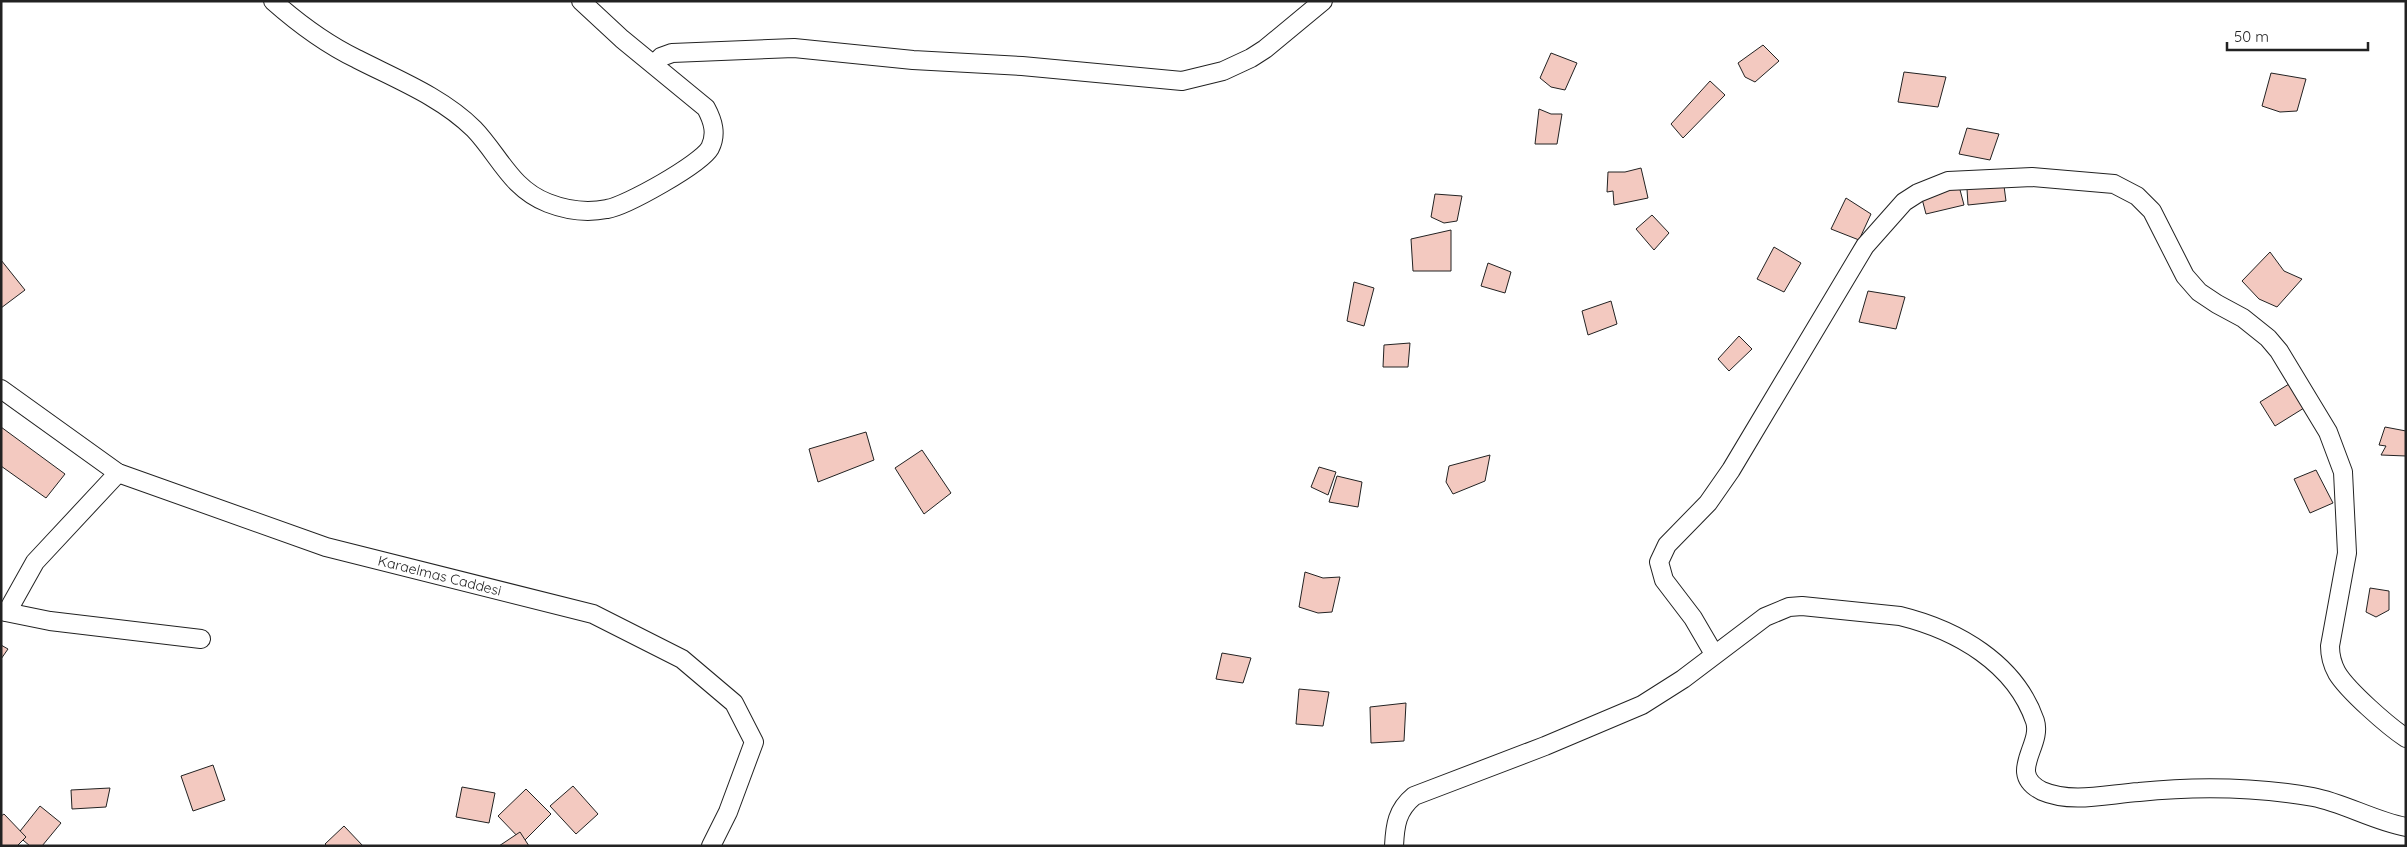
<svg xmlns="http://www.w3.org/2000/svg" width="2407" height="847" font-family="Quicksand,sans-serif">
  <style>
    .building { fill: #f3c9c0; stroke: #222 }
    .lines { fill: none; stroke-linecap: round; stroke-linejoin: round }
    .minor-casing { stroke: #222; stroke-width: 20 }
    .minor { stroke: #fff; stroke-width: 18 }
    .labels { text-anchor: middle; stroke-width: 4; stroke-linejoin: round; paint-order: stroke }
    .street-label { font-size: 14px; fill: #222; stroke: #fff }
  </style>
  <rect width="100%" height="100%" fill="#fff"/>
  <g class="building">
    <path d="M 1763,45 L 1779,61 L 1755,82 L 1745,77 L 1738,63 Z"/>
    <path d="M 1551,53 L 1577,63 L 1565,90 L 1551,87 L 1540,78 Z"/>
    <path d="M 1904,72 L 1946,77 L 1938,107 L 1898,102 Z"/>
    <path d="M 2271,73 L 2306,79 L 2297,111 L 2280,112 L 2262,106 Z"/>
    <path d="M 1710,81 L 1725,95 L 1683,138 L 1671,124 Z"/>
    <path d="M 1539,109 L 1551,114 L 1562,114 L 1557,144 L 1535,144 Z"/>
    <path d="M 1967,128 L 1999,134 L 1990,160 L 1959,154 Z"/>
    <path d="M 1641,168 L 1648,198 L 1614,205 L 1613,191 L 1607,192 L 1608,172 L 1625,172 Z"/>
    <path d="M 1959,186 L 1964,205 L 1926,214 L 1921,195 Z"/>
    <path d="M 2004,186 L 2006,201 L 1968,205 L 1967,189 Z"/>
    <path d="M 1435,194 L 1462,196 L 1457,221 L 1444,223 L 1431,217 Z"/>
    <path d="M 1846,198 L 1871,214 L 1859,240 L 1831,229 Z"/>
    <path d="M 1652,215 L 1669,233 L 1654,250 L 1636,229 Z"/>
    <path d="M 1451,230 L 1451,271 L 1413,271 L 1411,239 Z"/>
    <path d="M 1774,247 L 1801,263 L 1784,292 L 1757,279 Z"/>
    <path d="M 2270,252 L 2284,271 L 2302,279 L 2277,307 L 2259,299 L 2242,281 Z"/>
    <path d="M 1,260 L 25,290 L 1,308 Z"/>
    <path d="M 1488,263 L 1511,272 L 1505,293 L 1481,286 Z"/>
    <path d="M 1354,282 L 1374,288 L 1364,326 L 1347,321 Z"/>
    <path d="M 1868,291 L 1905,297 L 1896,329 L 1859,322 Z"/>
    <path d="M 1611,301 L 1617,324 L 1588,335 L 1582,311 Z"/>
    <path d="M 1739,336 L 1752,349 L 1729,371 L 1718,359 Z"/>
    <path d="M 1410,343 L 1408,367 L 1383,367 L 1384,345 Z"/>
    <path d="M 2289,384 L 2304,408 L 2275,426 L 2260,402 Z"/>
    <path d="M 1,427 L 65,474 L 46,498 L 1,466 Z"/>
    <path d="M 2385,427 L 2406,431 L 2406,456 L 2381,455 L 2386,446 L 2379,445 Z"/>
    <path d="M 866,432 L 874,460 L 818,482 L 809,449 Z"/>
    <path d="M 922,450 L 951,493 L 924,514 L 895,468 Z"/>
    <path d="M 1490,455 L 1485,481 L 1453,494 L 1446,482 L 1449,466 Z"/>
    <path d="M 1319,467 L 1336,472 L 1328,495 L 1311,487 Z"/>
    <path d="M 2316,470 L 2333,503 L 2310,513 L 2294,479 Z"/>
    <path d="M 1337,476 L 1362,482 L 1358,507 L 1329,502 Z"/>
    <path d="M 1305,572 L 1323,578 L 1340,577 L 1332,612 L 1318,613 L 1299,607 Z"/>
    <path d="M 2370,588 L 2389,591 L 2389,610 L 2376,617 L 2366,612 Z"/>
    <path d="M 1,645 L 8,649 L 1,659 Z"/>
    <path d="M 1222,653 L 1251,658 L 1243,683 L 1216,679 Z"/>
    <path d="M 1299,689 L 1329,692 L 1323,726 L 1296,724 Z"/>
    <path d="M 1406,703 L 1404,741 L 1371,743 L 1370,707 Z"/>
    <path d="M 213,765 L 225,800 L 193,811 L 181,776 Z"/>
    <path d="M 573,786 L 598,814 L 576,834 L 550,806 Z"/>
    <path d="M 462,787 L 495,793 L 489,823 L 456,817 Z"/>
    <path d="M 110,788 L 106,807 L 72,809 L 71,790 Z"/>
    <path d="M 526,789 L 551,814 L 523,842 L 498,816 Z"/>
    <path d="M 40,806 L 61,823 L 42,846 L 30,846 L 17,835 Z"/>
    <path d="M 4,814 L 26,837 L 17,846 L 1,846 L 1,816 Z"/>
    <path d="M 344,826 L 363,846 L 327,846 L 325,844 Z"/>
    <path d="M 520,832 L 529,846 L 499,846 Z"/>
  </g>
  <g class="lines">
    <defs>
      <g id="minor">
        <path d="M 273,1 C 299,24 326,44 357,59 C 396,79 442,97 474,129 C 499,155 511,189 548,203 C 566,210 587,213 607,209 C 626,206 701,164 710,148 C 717,134 713,121 706,108 L 622,39 L 581,1"/>
        <path d="M 654,64 L 661,57 L 672,53 L 794,48 L 913,60 L 1022,66 L 1182,81 L 1223,71 L 1251,58 L 1265,49 L 1323,1"/>
        <path id="s1" d="M 1,389 L 118,473 L 326,547 L 593,614 L 682,659 L 734,703 L 754,742 L 728,812 L 711,846"/>
        <path d="M 1,611 L 50,621 L 201,639"/>
        <path d="M 7,612 L 35,562 L 118,473"/>
        <path d="M 1714,654 L 1693,618 L 1664,580 L 1659,562 L 1667,545 L 1708,503 L 1731,470 L 1865,246 L 1904,202 L 1918,193 L 1948,181 L 2032,177 L 2114,184 L 2137,196 L 2152,211 L 2185,276 L 2199,292 L 2217,304 L 2243,318 L 2268,338 L 2279,351 L 2328,432 L 2343,472 L 2347,553 L 2330,646 C 2330,656 2332,664 2337,673 C 2348,691 2388,726 2406,738"/>
        <path d="M 1394,846 C 1395,825 1397,810 1414,796 L 1545,746 L 1642,705 L 1683,679 L 1765,617 L 1789,607 L 1802,606 L 1900,616 C 1957,630 2015,663 2035,721 C 2043,746 2006,773 2042,791 C 2072,804 2108,794 2139,792 C 2196,786 2256,787 2313,797 C 2344,803 2374,821 2406,827"/>
      </g>
    </defs>
    <use href="#minor" class="minor-casing"/>
    <use href="#minor" class="minor"/>
  </g>
  <g class="labels">
    <g class="street-label">
      <text dy="5" stroke="none"><textPath href="#s1" startOffset="482">Karaelmas Caddesi</textPath></text>
    </g>
  </g>
  <rect width="2407" height="847" fill="none" stroke="#222222" stroke-width="5"/>
  <path d="M2227 42v8h141v-8" fill="none" stroke="#222222" stroke-width="2.5"/>
  <text x="2234" y="42" font-size="15" fill="#222222" stroke="#ffffff" stroke-width="4" paint-order="stroke">50 m</text>
</svg>
